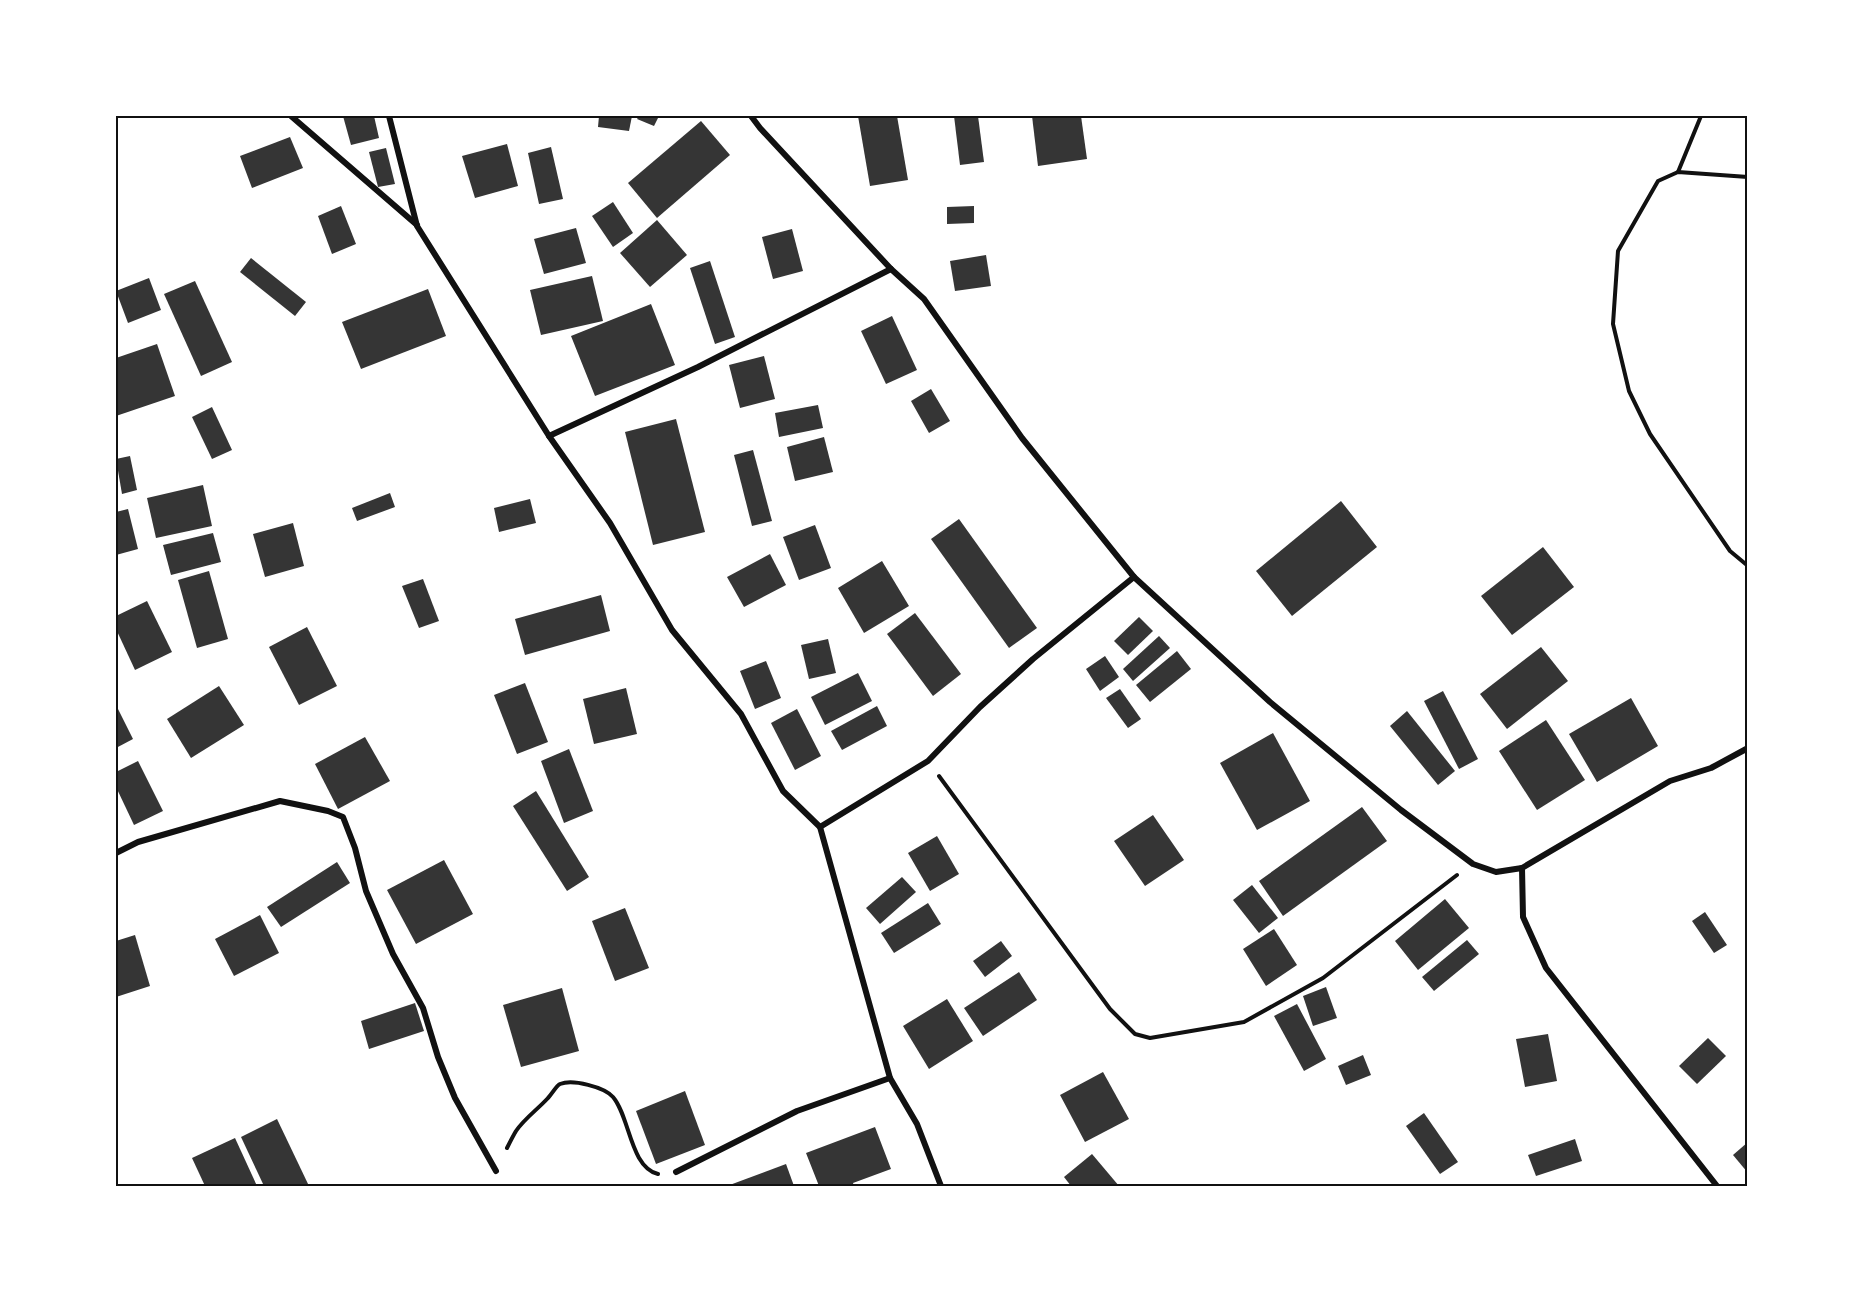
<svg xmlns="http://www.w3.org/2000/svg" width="1863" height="1302" font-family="Georgia,serif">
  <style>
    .building { fill: #353535 }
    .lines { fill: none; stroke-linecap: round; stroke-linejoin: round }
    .path { stroke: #111; stroke-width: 4 }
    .minor { stroke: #111; stroke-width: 6 }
    .neatline { fill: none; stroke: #111; stroke-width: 2 }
  </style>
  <rect width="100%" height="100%" fill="#fff"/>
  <g class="building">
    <path d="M 343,116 L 374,116 L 379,138 L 351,145 Z"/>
    <path d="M 599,116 L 632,116 L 629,131 L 598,127 Z"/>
    <path d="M 639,116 L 659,116 L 654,126 L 637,119 Z"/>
    <path d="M 858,116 L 897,116 L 908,180 L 870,186 Z"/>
    <path d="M 954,116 L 978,116 L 984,162 L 960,165 Z"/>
    <path d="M 1032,116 L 1081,116 L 1087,159 L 1038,166 Z"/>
    <path d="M 701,121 L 730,155 L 657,218 L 628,183 Z"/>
    <path d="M 290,137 L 303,168 L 252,188 L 240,156 Z"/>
    <path d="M 507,144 L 518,186 L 475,198 L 462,156 Z"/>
    <path d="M 551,147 L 563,199 L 539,204 L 528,153 Z"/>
    <path d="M 386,148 L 395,184 L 378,187 L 369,152 Z"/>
    <path d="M 613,202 L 633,233 L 613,247 L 592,216 Z"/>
    <path d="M 341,206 L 356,244 L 332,254 L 318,216 Z"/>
    <path d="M 974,206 L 974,223 L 947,224 L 947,207 Z"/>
    <path d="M 657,220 L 687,255 L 650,287 L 620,253 Z"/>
    <path d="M 576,228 L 586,263 L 544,274 L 534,239 Z"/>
    <path d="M 792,229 L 803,271 L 773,279 L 762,237 Z"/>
    <path d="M 986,255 L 991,286 L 955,291 L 950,261 Z"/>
    <path d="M 251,258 L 306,302 L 295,316 L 240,272 Z"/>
    <path d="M 710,261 L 735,337 L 715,344 L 690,268 Z"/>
    <path d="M 592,276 L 603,321 L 541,335 L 530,290 Z"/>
    <path d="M 149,278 L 161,310 L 128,323 L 116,291 Z"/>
    <path d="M 195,281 L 232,362 L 201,376 L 164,294 Z"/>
    <path d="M 428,289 L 446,336 L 361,369 L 342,322 Z"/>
    <path d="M 651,304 L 675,365 L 595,396 L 571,336 Z"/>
    <path d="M 892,316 L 917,370 L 886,384 L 861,331 Z"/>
    <path d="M 157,344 L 175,396 L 116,416 L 116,358 Z"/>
    <path d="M 764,356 L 775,399 L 740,408 L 729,365 Z"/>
    <path d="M 931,389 L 950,421 L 929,433 L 911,401 Z"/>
    <path d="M 818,405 L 823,428 L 779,437 L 775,413 Z"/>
    <path d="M 212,407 L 232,450 L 212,459 L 192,417 Z"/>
    <path d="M 676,419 L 705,532 L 653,545 L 625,432 Z"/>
    <path d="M 824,437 L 833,472 L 795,481 L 787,447 Z"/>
    <path d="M 753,450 L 772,521 L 752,526 L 734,455 Z"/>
    <path d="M 130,456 L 137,490 L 122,494 L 116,459 Z"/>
    <path d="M 203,485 L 212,526 L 156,538 L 147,498 Z"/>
    <path d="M 390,493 L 395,507 L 357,521 L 352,508 Z"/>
    <path d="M 530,499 L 536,523 L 499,532 L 494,508 Z"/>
    <path d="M 1341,501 L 1377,547 L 1292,616 L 1256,571 Z"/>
    <path d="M 128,509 L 138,549 L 116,555 L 116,512 Z"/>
    <path d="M 959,519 L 1037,628 L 1009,648 L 931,539 Z"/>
    <path d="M 293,523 L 304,566 L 265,577 L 253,534 Z"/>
    <path d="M 815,525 L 831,568 L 799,580 L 783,537 Z"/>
    <path d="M 213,533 L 221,562 L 171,575 L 163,545 Z"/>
    <path d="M 1543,547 L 1574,587 L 1512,635 L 1481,596 Z"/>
    <path d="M 770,554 L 786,585 L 744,607 L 727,577 Z"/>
    <path d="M 882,561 L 909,606 L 864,633 L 838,588 Z"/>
    <path d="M 209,571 L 228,639 L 197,648 L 178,580 Z"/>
    <path d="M 423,579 L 439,621 L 419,628 L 402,586 Z"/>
    <path d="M 601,595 L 610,631 L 525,655 L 515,619 Z"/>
    <path d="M 147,601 L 172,652 L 135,670 L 116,629 L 116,616 Z"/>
    <path d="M 915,613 L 961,674 L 933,696 L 887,634 Z"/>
    <path d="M 1139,617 L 1153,631 L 1128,655 L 1114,641 Z"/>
    <path d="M 307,627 L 337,686 L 299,705 L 269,647 Z"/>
    <path d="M 1159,636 L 1170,648 L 1133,681 L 1123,669 Z"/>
    <path d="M 828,639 L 836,673 L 809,679 L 801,645 Z"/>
    <path d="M 1541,647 L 1568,681 L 1507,729 L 1480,694 Z"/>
    <path d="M 1177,651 L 1191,669 L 1150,702 L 1136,685 Z"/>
    <path d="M 1105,656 L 1119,677 L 1100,691 L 1086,669 Z"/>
    <path d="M 766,661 L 781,698 L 755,709 L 740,671 Z"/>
    <path d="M 858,673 L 872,701 L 825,725 L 811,697 Z"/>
    <path d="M 525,683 L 548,742 L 517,754 L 494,695 Z"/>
    <path d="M 219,686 L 244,725 L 191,758 L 167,719 Z"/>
    <path d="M 626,688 L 637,734 L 594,744 L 583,699 Z"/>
    <path d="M 1120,689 L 1141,719 L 1128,728 L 1106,698 Z"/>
    <path d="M 1443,691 L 1478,759 L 1459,769 L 1424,701 Z"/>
    <path d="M 1631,698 L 1658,746 L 1597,782 L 1569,734 Z"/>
    <path d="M 116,705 L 133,739 L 116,748 Z"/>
    <path d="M 877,706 L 887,726 L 842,750 L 831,731 Z"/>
    <path d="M 797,709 L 821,756 L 795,770 L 771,723 Z"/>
    <path d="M 1407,711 L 1455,771 L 1438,785 L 1390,726 Z"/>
    <path d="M 1546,720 L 1585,780 L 1537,810 L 1499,751 Z"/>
    <path d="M 1273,733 L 1310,801 L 1257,830 L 1220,763 Z"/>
    <path d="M 365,737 L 390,781 L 338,809 L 315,764 Z"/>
    <path d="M 569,749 L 593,811 L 564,823 L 541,761 Z"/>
    <path d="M 138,761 L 163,811 L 134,825 L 116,787 L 116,772 Z"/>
    <path d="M 536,791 L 589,877 L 567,891 L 513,806 Z"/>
    <path d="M 1362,807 L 1387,841 L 1283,916 L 1259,881 Z"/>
    <path d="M 1153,815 L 1184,860 L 1145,886 L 1114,841 Z"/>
    <path d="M 937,836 L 959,874 L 930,891 L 908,853 Z"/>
    <path d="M 444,860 L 473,914 L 416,944 L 387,890 Z"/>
    <path d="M 337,862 L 350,883 L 281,927 L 267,907 Z"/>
    <path d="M 902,877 L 916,892 L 880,924 L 866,908 Z"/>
    <path d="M 1252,885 L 1278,918 L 1259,933 L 1233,900 Z"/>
    <path d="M 1445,899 L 1469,928 L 1418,970 L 1395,941 Z"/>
    <path d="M 928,903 L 941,924 L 894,953 L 881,933 Z"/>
    <path d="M 625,908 L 649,968 L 615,981 L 592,921 Z"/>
    <path d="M 1705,912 L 1727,945 L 1714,953 L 1692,921 Z"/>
    <path d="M 260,915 L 279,953 L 234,976 L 215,939 Z"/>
    <path d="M 1274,929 L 1297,965 L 1266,986 L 1243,949 Z"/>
    <path d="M 135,935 L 150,986 L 116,997 L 116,941 Z"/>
    <path d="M 1467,940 L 1479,954 L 1434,991 L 1422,977 Z"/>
    <path d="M 1001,941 L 1012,956 L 985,977 L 973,961 Z"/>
    <path d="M 1019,972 L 1037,1000 L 983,1036 L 964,1008 Z"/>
    <path d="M 1326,987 L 1337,1018 L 1313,1026 L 1303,996 Z"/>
    <path d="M 562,988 L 579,1051 L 521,1067 L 503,1005 Z"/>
    <path d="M 947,999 L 973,1041 L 929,1069 L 903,1026 Z"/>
    <path d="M 415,1003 L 424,1031 L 369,1049 L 361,1021 Z"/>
    <path d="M 1297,1004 L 1326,1059 L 1304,1071 L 1274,1016 Z"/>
    <path d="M 1548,1034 L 1557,1081 L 1525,1087 L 1516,1039 Z"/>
    <path d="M 1708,1038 L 1726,1056 L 1697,1084 L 1679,1066 Z"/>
    <path d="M 1363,1055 L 1371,1075 L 1346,1085 L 1338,1066 Z"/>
    <path d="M 1103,1072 L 1129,1119 L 1085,1142 L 1060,1095 Z"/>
    <path d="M 685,1091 L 705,1145 L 656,1164 L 636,1111 Z"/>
    <path d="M 1424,1113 L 1458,1162 L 1440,1174 L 1406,1126 Z"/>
    <path d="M 277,1119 L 309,1186 L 264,1186 L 241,1137 Z"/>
    <path d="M 875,1127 L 891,1169 L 853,1183 L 854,1186 L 819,1186 L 806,1153 Z"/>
    <path d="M 235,1138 L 257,1186 L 205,1186 L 192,1158 Z"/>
    <path d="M 1575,1139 L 1582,1161 L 1536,1176 L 1528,1155 Z"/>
    <path d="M 1748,1142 L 1748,1173 L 1733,1155 Z"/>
    <path d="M 1092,1154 L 1119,1186 L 1071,1186 L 1064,1177 Z"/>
    <path d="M 786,1164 L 794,1186 L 727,1186 Z"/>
  </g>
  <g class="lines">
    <g class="path">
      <path d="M 1678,172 L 1701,116"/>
      <path d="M 1748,177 L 1678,172 L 1658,181 L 1618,251 L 1613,324 L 1629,391 L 1650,434 L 1730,551 L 1748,566"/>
      <path d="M 939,776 L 1110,1009 L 1135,1034 L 1150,1038 L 1244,1022 L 1323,978 L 1457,875"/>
      <path d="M 507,1148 C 510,1142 513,1136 516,1131 C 524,1119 538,1109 548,1098 C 552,1094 556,1086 560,1084 C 573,1079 604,1087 613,1097 C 630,1117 630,1167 658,1174"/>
    </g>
    <g class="minor">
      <path d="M 291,116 L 417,225"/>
      <path d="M 389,116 L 417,226 L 549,436 L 610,523 L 672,630 L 741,714 L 783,791 L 820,827 L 890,1078 L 917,1124 L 941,1186"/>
      <path d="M 751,116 L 760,128 L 891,269 L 924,299 L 1022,438 L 1134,577 L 1270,702 L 1401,810 L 1473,864 L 1496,872 L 1522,868 L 1670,781 L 1711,768 L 1748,748"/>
      <path d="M 549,436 L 698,367 L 891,269"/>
      <path d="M 820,827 L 928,761 L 980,707 L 1033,659 L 1134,577"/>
      <path d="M 116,853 L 138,842 L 280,801 L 328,811 L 343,817 L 355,848 L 366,891 L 393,954 L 423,1008 L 438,1057 L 455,1098 L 496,1171"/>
      <path d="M 1522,868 L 1523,917 L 1546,968 L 1717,1186"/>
      <path d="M 676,1172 L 797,1111 L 890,1078"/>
    </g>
  </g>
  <rect width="1863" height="1302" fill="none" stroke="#ffffff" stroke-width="234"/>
  <rect x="117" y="117" width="1629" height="1068" class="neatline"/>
</svg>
